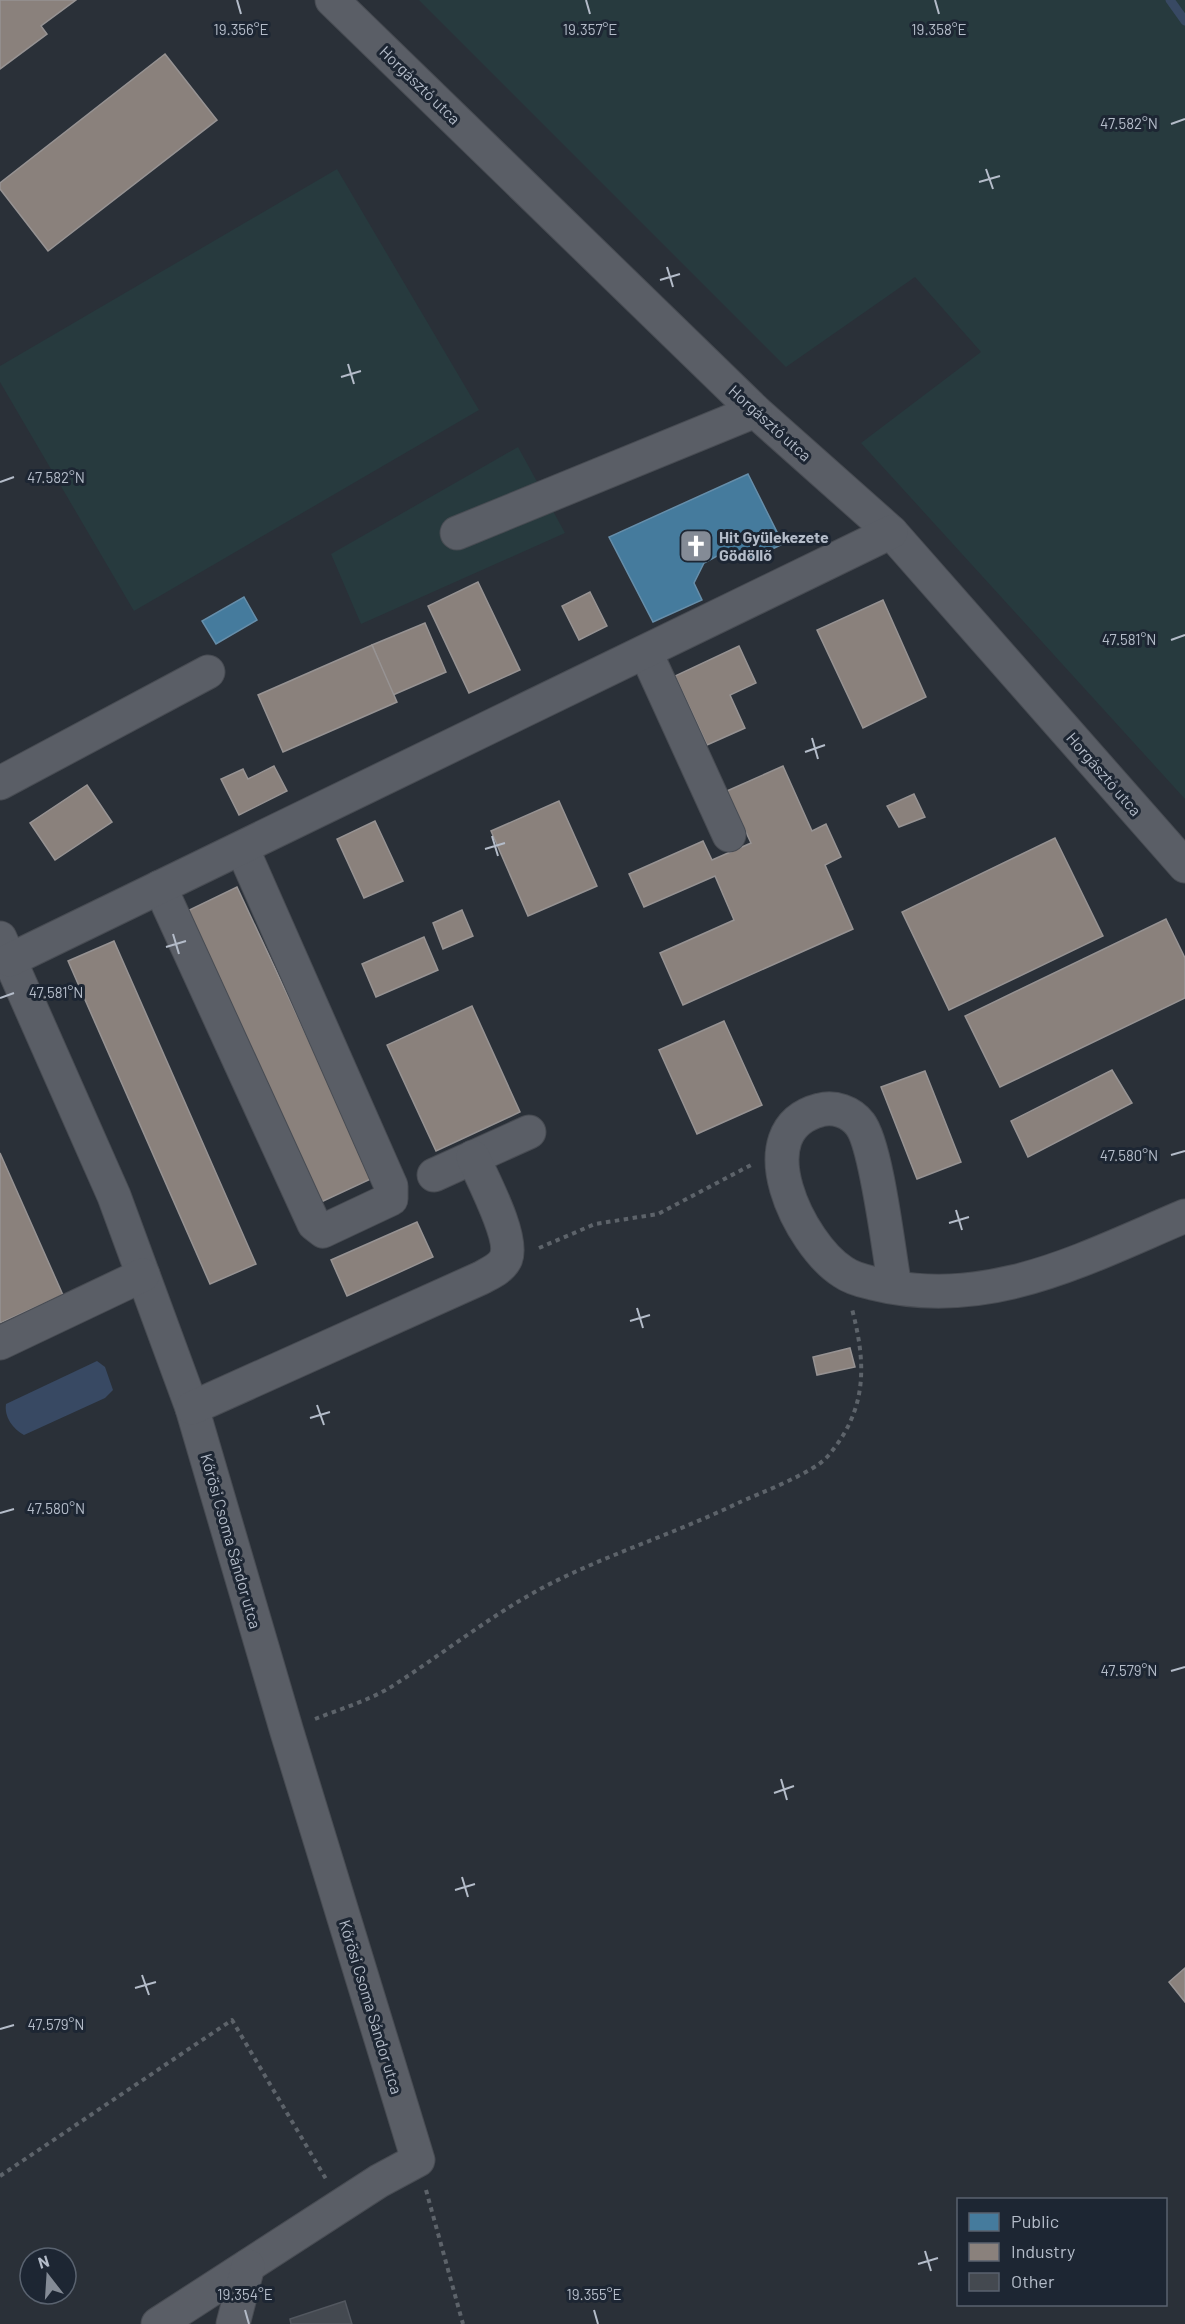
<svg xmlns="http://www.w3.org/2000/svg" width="1185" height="2324" font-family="Barlow,sans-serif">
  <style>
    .green { fill: #273a3e }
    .water { fill: #384963 }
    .public { fill: #457b9d; stroke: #668eaa; stroke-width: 1.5 }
    .industry { fill: #8a817c; stroke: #979393; stroke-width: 1.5 }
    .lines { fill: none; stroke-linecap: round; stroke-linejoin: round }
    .stream { stroke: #384963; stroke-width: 9 }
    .building { fill: #444950; stroke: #52575f; stroke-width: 1.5 }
    .minor-casing { stroke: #484c53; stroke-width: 35 }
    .path { stroke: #5d636a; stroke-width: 4; stroke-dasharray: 4.5 4.5; stroke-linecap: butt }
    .minor { stroke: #5a5e66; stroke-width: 33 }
    .ticks { fill: none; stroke: #b4bcc9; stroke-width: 2 }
    .labels { text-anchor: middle; stroke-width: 6; stroke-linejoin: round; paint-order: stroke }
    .street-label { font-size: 16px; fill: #b4bcc9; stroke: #1d2633 }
    .poi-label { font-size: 16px; font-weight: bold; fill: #b4bcc9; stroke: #1d2633; text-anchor: start }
    .ticks-label { font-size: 15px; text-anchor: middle; fill: #b4bcc9; stroke: #1d2633; stroke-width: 6; stroke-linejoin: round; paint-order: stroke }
  </style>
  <rect width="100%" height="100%" fill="#2a3038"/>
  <g class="green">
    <path d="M 419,0 L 1185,0 L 1185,799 L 861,443 L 981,352 L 915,277 L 786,367 Z"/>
    <path d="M 337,169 L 479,410 L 134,611 L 0,382 L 0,366 Z"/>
    <path d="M 518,447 L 565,533 L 361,624 L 331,554 Z"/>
  </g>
  <path class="water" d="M 97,1361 L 105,1367 L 113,1390 L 105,1398 L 24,1435 C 13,1429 4,1417 6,1404 Z"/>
  <g class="public">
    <path d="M 748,474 L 783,544 L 751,559 L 748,554 L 730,549 L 704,563 L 694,583 L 702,600 L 653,622 L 609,537 Z"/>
    <path d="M 244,597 L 257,620 L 216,644 L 202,621 Z"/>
  </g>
  <g class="industry">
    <path d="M 0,0 L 76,0 L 41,26 L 47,34 L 0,69 Z"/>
    <path d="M 165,54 L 217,120 L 48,251 L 0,189 L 0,183 Z"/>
    <path d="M 478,582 L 520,670 L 469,693 L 428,606 Z"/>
    <path d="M 590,592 L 607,626 L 579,640 L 562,606 Z"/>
    <path d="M 883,600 L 926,697 L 863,728 L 817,630 Z"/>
    <path d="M 425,623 L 446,672 L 393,695 L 372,645 Z"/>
    <path d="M 372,645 L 397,702 L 283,752 L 258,695 Z"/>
    <path d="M 739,646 L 756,683 L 730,695 L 745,728 L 707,745 L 675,676 Z"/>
    <path d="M 274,766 L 287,791 L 239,815 L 221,779 L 243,769 L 248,779 Z"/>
    <path d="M 783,766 L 812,831 L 826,824 L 841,857 L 825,865 L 853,929 L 683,1005 L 660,953 L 734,920 L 715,876 L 644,907 L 629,874 L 703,841 L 712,860 L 751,843 L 727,791 Z"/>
    <path d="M 87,785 L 112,822 L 55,860 L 30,823 Z"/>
    <path d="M 914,794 L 925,817 L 899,827 L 887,806 Z"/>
    <path d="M 559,801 L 597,886 L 528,916 L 491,831 Z"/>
    <path d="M 375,821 L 403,881 L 364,898 L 337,839 Z"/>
    <path d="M 1055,838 L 1103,936 L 949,1010 L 902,912 Z"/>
    <path d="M 237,887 L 373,1178 L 319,1203 L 183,913 Z"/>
    <path d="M 462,910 L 473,936 L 443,949 L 433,923 Z"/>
    <path d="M 1166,919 L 1185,958 L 1185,998 L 1000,1087 L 965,1016 Z"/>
    <path d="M 424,937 L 438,970 L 376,997 L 362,964 Z"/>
    <path d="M 114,941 L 256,1264 L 210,1284 L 68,961 Z"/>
    <path d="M 472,1006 L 520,1112 L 436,1151 L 387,1045 Z"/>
    <path d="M 724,1021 L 762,1105 L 697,1134 L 659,1050 Z"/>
    <path d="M 1112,1070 L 1132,1103 L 1028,1157 L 1011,1121 Z"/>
    <path d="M 925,1071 L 961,1162 L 917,1179 L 881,1087 Z"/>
    <path d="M 0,1153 L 63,1295 L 0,1323 Z"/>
    <path d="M 417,1222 L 433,1257 L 347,1296 L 331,1260 Z"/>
    <path d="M 850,1348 L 855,1367 L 817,1375 L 813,1357 Z"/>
    <path d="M 1185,1968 L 1185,2002 L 1169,1982 Z"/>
  </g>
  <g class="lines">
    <path class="stream" d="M 1170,0 L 1185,21"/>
  </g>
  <path class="building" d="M 345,2301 L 352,2324 L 291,2324 L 290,2319 Z"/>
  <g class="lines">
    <defs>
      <g id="minor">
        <path d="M 332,0 L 755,411 L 891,532 L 1185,866"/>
        <path d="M 457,533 L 755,411"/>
        <path d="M 646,653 L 729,835"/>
        <path d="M 0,783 L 208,672"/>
        <path d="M 160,887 L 314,1224 L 323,1231 L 391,1199 L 391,1186 L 242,848"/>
        <path d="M 0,938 L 114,1196 L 192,1408 L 287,1732 L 418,2160 L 379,2181 L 158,2324"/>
        <path d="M 10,960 L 891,532"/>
        <path d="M 434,1175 L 529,1132"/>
        <path d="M 895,1287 C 889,1255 877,1146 860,1124 C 851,1112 834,1106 820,1110 C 743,1130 800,1245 843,1272 C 850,1277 863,1281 872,1283 C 987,1312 1083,1259 1185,1216"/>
        <path d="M 0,1343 L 143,1275"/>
        <path d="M 192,1408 L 481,1278 C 490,1273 502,1268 506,1258 C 514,1237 482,1178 473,1157"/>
        <path d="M 233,2324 L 248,2266"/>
      </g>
    </defs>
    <use href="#minor" class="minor-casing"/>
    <g class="path">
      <path d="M 539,1248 L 595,1224 L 658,1214 L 751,1165"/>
      <path d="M 315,1719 C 340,1709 371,1700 394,1685 C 444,1653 490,1616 542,1588 C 605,1555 674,1534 738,1503 C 760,1493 813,1473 827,1457 C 867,1411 867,1366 852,1309"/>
      <path d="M 0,2176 L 232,2020 L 326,2179"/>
      <path d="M 426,2190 L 463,2324"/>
    </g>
    <use href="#minor" class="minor"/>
  </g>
  <path class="ticks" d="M 237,0 L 241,14M 586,0 L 590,14M 935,0 L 939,14M 1171,124 L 1185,119M 986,169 L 993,189M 979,182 L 1000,176M 667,267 L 673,287M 660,280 L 680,274M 348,364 L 354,384M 341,377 L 361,371M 0,482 L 14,477M 1171,640 L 1185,635M 812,738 L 818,759M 805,752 L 825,745M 492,836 L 498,856M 485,849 L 505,843M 173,934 L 179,954M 166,947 L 186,941M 0,998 L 14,993M 1171,1155 L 1185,1151M 956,1210 L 962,1230M 949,1223 L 969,1217M 637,1308 L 643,1328M 630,1321 L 650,1315M 317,1405 L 324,1425M 310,1418 L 330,1412M 0,1513 L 14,1509M 1171,1671 L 1185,1667M 781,1779 L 787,1800M 774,1793 L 794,1786M 462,1877 L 468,1897M 455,1890 L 475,1884M 142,1975 L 149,1995M 135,1988 L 156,1982M 0,2029 L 14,2025M 925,2251 L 931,2271M 918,2264 L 938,2258M 245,2310 L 249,2324M 594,2310 L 598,2324"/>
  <defs>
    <symbol id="church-square" viewBox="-11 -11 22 22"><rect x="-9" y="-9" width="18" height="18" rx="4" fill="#848b96" stroke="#1d2633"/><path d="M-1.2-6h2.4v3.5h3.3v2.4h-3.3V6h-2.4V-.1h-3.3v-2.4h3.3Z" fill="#fff"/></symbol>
  </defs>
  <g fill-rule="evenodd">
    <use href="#church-square" x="677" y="527" width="38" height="38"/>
  </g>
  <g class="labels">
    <g class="street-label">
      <text transform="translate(420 85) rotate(44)" y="6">Horgásztó utca</text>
      <text transform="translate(770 423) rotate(42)" y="6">Horgásztó utca</text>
      <text transform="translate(1104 774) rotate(49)" y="6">Horgásztó utca</text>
      <text transform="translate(231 1541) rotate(74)" y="6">Kőrösi Csoma Sándor utca</text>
      <text transform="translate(371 2007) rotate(73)" y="6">Kőrösi Csoma Sándor utca</text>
    </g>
    <g class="poi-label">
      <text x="719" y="543">Hit Gyülekezete<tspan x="719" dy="18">Gödöllő</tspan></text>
    </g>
  </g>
  <g class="ticks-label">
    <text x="241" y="35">19.356°E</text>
    <text x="590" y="35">19.357°E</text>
    <text x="939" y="35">19.358°E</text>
    <text x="1129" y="129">47.582°N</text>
    <text x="56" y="483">47.582°N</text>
    <text x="1129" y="645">47.581°N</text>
    <text x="56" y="998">47.581°N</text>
    <text x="1129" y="1161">47.580°N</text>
    <text x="56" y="1514">47.580°N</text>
    <text x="1129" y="1676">47.579°N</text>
    <text x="56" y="2030">47.579°N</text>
    <text x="245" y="2300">19.354°E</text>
    <text x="594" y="2300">19.355°E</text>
  </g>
  <rect x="957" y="2198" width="210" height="108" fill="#1d2633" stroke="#59626f" stroke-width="1.5"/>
  <rect x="969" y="2213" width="30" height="18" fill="#457b9d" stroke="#59626f" stroke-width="1.5"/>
  <text x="1011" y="2228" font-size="18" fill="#b4bcc9">Public</text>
  <rect x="969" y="2243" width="30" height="18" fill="#8a817c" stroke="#59626f" stroke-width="1.5"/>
  <text x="1011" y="2258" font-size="18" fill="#b4bcc9">Industry</text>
  <rect x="969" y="2273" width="30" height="18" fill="#444950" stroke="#59626f" stroke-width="1.5"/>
  <text x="1011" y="2288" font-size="18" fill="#b4bcc9">Other</text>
  <g transform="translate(48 2276) rotate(343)"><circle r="28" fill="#1d2633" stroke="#59626f" stroke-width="1.5"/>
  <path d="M0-4.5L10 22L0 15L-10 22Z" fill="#848b96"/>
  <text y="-9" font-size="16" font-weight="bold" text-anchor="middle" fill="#b4bcc9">N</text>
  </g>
</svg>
